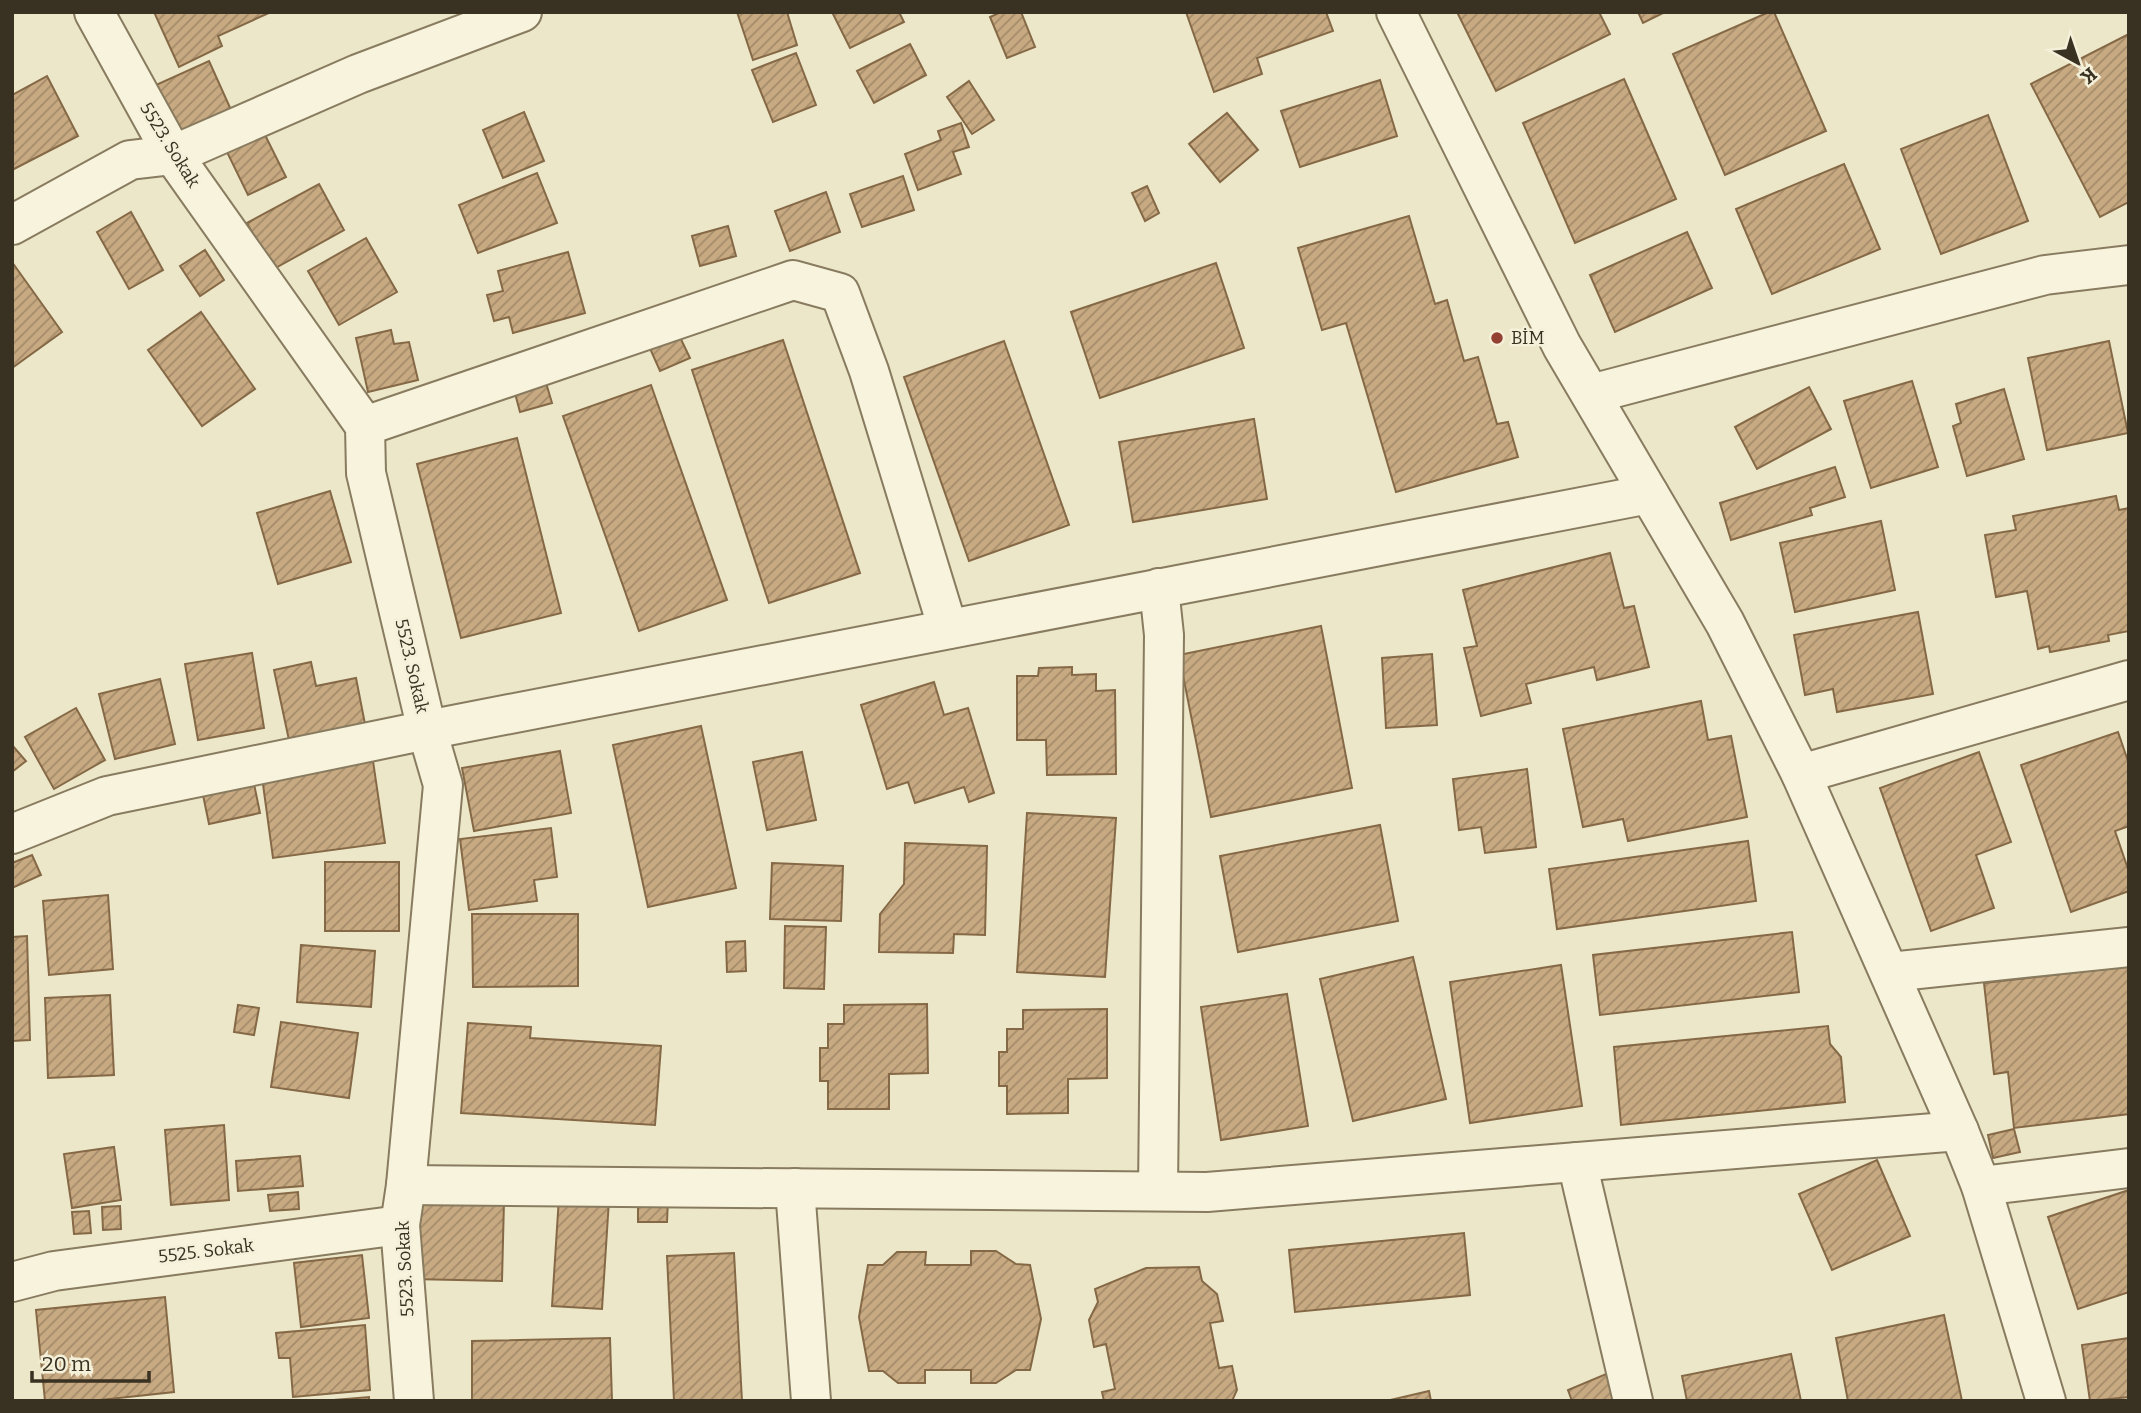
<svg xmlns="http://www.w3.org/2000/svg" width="2141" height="1413" font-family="Bitter,serif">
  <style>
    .building { fill: url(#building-hatch); stroke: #856946; stroke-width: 2 }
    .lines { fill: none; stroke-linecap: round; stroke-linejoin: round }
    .minor-casing { stroke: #887b5f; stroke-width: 42 }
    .minor { stroke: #f7f3dc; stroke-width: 38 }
    .poi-dot { fill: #934133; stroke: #f4f0d9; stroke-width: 2.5 }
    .labels { text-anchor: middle; stroke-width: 5; stroke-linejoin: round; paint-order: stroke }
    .street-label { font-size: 18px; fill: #393121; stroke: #f4f0d9 }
    .poi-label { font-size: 18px; fill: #393121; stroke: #f4f0d9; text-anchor: start }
  </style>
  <defs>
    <pattern id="building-hatch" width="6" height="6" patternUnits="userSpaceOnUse" patternTransform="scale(1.75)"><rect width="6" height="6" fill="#c8aa82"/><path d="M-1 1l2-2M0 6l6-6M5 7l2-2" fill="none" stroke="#a38b6a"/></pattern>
  </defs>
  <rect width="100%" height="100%" fill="#ece7c9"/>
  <g class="building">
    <path d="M 154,12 L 271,12 L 218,36 L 222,46 L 179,67 Z"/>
    <path d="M 737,12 L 787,12 L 797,45 L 753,60 Z"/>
    <path d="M 832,12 L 899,12 L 904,22 L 850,48 Z"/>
    <path d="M 1001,12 L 1021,12 L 1035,47 L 1007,58 L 990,17 Z"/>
    <path d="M 1186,12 L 1326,12 L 1333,31 L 1257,58 L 1262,74 L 1214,92 Z"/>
    <path d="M 1457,12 L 1599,12 L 1610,34 L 1496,91 Z"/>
    <path d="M 1638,12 L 1665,12 L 1643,23 Z"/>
    <path d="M 1769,12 L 1774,12 L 1826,131 L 1725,175 L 1673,54 Z"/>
    <path d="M 2129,34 L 2129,202 L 2100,217 L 2031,84 Z"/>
    <path d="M 910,44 L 926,75 L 874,103 L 857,71 Z"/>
    <path d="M 796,53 L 816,105 L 773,122 L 752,70 Z"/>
    <path d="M 209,61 L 232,112 L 179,135 L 156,85 Z"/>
    <path d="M 47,76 L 78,136 L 12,170 L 12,95 Z"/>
    <path d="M 1624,79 L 1676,199 L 1575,243 L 1523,123 Z"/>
    <path d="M 1380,80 L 1397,136 L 1300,167 L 1281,111 Z"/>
    <path d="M 969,81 L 994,120 L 972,134 L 947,97 Z"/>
    <path d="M 524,112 L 544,161 L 503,178 L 483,130 Z"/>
    <path d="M 1227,113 L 1258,150 L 1220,182 L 1189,144 Z"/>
    <path d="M 1988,115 L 2028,221 L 1941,254 L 1901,149 Z"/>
    <path d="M 961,123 L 969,147 L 953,152 L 961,174 L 918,190 L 905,154 L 941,140 L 938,131 Z"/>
    <path d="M 262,129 L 286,177 L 248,195 L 225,148 Z"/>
    <path d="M 1844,164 L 1880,249 L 1772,294 L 1736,209 Z"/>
    <path d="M 537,173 L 557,223 L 478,253 L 459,205 Z"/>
    <path d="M 903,176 L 914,210 L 862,227 L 850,194 Z"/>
    <path d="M 319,184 L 344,230 L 272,270 L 247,223 Z"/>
    <path d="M 1147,186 L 1159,213 L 1145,221 L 1132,193 Z"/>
    <path d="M 826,192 L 840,232 L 790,251 L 775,211 Z"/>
    <path d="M 131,212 L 163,270 L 129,289 L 97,232 Z"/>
    <path d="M 1409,216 L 1435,304 L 1447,300 L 1464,361 L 1478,357 L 1497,424 L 1508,422 L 1518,457 L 1396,492 L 1346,323 L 1322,330 L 1298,248 Z"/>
    <path d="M 728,226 L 736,256 L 700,266 L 692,236 Z"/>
    <path d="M 1687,232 L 1712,288 L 1615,332 L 1590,275 Z"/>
    <path d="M 366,238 L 397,292 L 339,325 L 308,271 Z"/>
    <path d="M 205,250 L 224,280 L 200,296 L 180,266 Z"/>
    <path d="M 568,252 L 585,313 L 513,333 L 509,317 L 494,321 L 487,295 L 503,291 L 498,271 Z"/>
    <path d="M 12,262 L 62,332 L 12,368 Z"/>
    <path d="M 1216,263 L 1244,348 L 1100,398 L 1071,312 Z"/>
    <path d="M 201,312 L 255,389 L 202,426 L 148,350 Z"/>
    <path d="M 391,330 L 394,344 L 409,342 L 418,380 L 368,392 L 356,338 Z"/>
    <path d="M 677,331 L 690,358 L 660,371 L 648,344 Z"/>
    <path d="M 783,340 L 860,573 L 769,603 L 692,370 Z"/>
    <path d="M 1004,341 L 1069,525 L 969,561 L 904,377 Z"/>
    <path d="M 2109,341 L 2128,433 L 2047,450 L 2028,358 Z"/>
    <path d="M 544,376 L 552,403 L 520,412 L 513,386 Z"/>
    <path d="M 1912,381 L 1938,467 L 1871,488 L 1844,401 Z"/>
    <path d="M 651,385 L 727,600 L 639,631 L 563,416 Z"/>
    <path d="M 1809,387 L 1831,429 L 1757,469 L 1735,427 Z"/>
    <path d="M 2004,389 L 2024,459 L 1967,476 L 1953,426 L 1961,423 L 1956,404 Z"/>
    <path d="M 1254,419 L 1267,499 L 1133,522 L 1119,442 Z"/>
    <path d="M 517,438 L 561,613 L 461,638 L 417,464 Z"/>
    <path d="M 1835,467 L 1845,497 L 1810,508 L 1812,515 L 1731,540 L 1720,503 Z"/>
    <path d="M 330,491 L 351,562 L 278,584 L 257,513 Z"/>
    <path d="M 2116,496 L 2119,510 L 2129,508 L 2129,631 L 2108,635 L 2109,641 L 2050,652 L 2049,646 L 2038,649 L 2027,591 L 1996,597 L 1985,535 L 2016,530 L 2013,516 Z"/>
    <path d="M 1881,521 L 1895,590 L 1795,612 L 1780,543 Z"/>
    <path d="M 1610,553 L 1624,608 L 1634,606 L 1649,667 L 1597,680 L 1594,667 L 1526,684 L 1531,703 L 1481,716 L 1464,648 L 1477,646 L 1463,590 Z"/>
    <path d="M 1918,612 L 1933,694 L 1837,712 L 1833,689 L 1805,695 L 1794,635 Z"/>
    <path d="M 1321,626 L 1352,788 L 1211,817 L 1179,655 Z"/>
    <path d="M 252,653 L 264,728 L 198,740 L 185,664 Z"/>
    <path d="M 1432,654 L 1437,725 L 1386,728 L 1382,658 Z"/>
    <path d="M 311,662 L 316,686 L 356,678 L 365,724 L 289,740 L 274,670 Z"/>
    <path d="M 1072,667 L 1072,675 L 1096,674 L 1096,691 L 1115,690 L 1116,774 L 1047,775 L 1046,740 L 1017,740 L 1017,676 L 1038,676 L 1039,668 Z"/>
    <path d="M 160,679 L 175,744 L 115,759 L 99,694 Z"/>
    <path d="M 934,682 L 944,715 L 968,708 L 994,793 L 969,802 L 964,787 L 915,803 L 908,782 L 887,789 L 861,705 Z"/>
    <path d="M 1701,701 L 1708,740 L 1731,736 L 1747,817 L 1628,841 L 1623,819 L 1583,827 L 1563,729 Z"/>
    <path d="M 76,708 L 105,760 L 54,789 L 25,737 Z"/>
    <path d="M 701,726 L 736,888 L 648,907 L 613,745 Z"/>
    <path d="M 2118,732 L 2129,764 L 2129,826 L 2115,831 L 2129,872 L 2129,891 L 2071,912 L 2021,765 Z"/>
    <path d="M 12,745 L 26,761 L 12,772 Z"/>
    <path d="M 560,751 L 571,813 L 474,831 L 462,768 Z"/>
    <path d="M 802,752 L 816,820 L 767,830 L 753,762 Z"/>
    <path d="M 1979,752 L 2011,842 L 1976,855 L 1994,908 L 1931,931 L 1880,788 Z"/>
    <path d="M 373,761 L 385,843 L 273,858 L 262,777 Z"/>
    <path d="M 1527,769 L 1536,847 L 1485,853 L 1481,827 L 1459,830 L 1453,779 Z"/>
    <path d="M 254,784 L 260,813 L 209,824 L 203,795 Z"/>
    <path d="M 1027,813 L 1116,818 L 1105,977 L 1017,972 Z"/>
    <path d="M 1380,825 L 1398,921 L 1238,952 L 1220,856 Z"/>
    <path d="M 551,828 L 557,877 L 534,880 L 537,901 L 469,910 L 460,839 Z"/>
    <path d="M 1748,841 L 1756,901 L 1557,929 L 1549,869 Z"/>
    <path d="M 905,843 L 987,846 L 985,935 L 954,934 L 953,953 L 879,952 L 880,914 L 904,884 Z"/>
    <path d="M 32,855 L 41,875 L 12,888 L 12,863 Z"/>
    <rect x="325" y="862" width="74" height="69"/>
    <path d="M 772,863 L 843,866 L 841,921 L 770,919 Z"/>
    <path d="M 108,895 L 113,969 L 49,975 L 43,901 Z"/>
    <path d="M 472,914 L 578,914 L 578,986 L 473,987 Z"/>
    <path d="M 785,926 L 826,927 L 824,989 L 784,988 Z"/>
    <path d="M 1792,932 L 1799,992 L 1600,1015 L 1593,955 Z"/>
    <path d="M 27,936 L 30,1040 L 12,1041 L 12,937 Z"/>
    <path d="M 745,941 L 746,971 L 727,972 L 726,942 Z"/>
    <path d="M 301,945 L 375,951 L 371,1007 L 297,1002 Z"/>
    <path d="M 1413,957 L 1446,1099 L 1353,1121 L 1320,979 Z"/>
    <path d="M 1561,965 L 1582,1106 L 1470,1123 L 1450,982 Z"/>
    <path d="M 2129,966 L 2129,1114 L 2014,1128 L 2008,1072 L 1994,1074 L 1984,983 Z"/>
    <path d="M 1287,994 L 1308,1126 L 1221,1140 L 1201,1007 Z"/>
    <path d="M 110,995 L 114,1075 L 48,1078 L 45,998 Z"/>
    <path d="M 927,1004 L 928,1073 L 889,1074 L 889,1109 L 828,1109 L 828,1081 L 820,1081 L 820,1048 L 828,1048 L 828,1024 L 844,1024 L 844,1005 Z"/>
    <path d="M 238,1005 L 259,1008 L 254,1035 L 234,1032 Z"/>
    <path d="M 1107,1009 L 1107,1078 L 1068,1079 L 1068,1113 L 1007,1114 L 1007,1086 L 999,1086 L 999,1052 L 1007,1052 L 1007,1029 L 1023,1029 L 1023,1010 Z"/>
    <path d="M 281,1022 L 358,1033 L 349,1098 L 271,1087 Z"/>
    <path d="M 468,1023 L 531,1027 L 530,1038 L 661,1046 L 655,1125 L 461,1113 Z"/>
    <path d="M 1828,1026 L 1830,1044 L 1841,1057 L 1845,1102 L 1621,1125 L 1614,1047 Z"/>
    <path d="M 224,1125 L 229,1200 L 171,1205 L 165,1130 Z"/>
    <path d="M 2014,1129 L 2020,1152 L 1993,1158 L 1988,1135 Z"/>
    <path d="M 114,1147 L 121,1200 L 72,1208 L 64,1154 Z"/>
    <path d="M 300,1156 L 303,1186 L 238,1191 L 236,1161 Z"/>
    <path d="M 1877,1160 L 1910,1236 L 1832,1270 L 1799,1194 Z"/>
    <path d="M 2129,1190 L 2129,1292 L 2078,1309 L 2048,1217 Z"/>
    <path d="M 298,1192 L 299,1209 L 270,1211 L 268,1195 Z"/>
    <path d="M 559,1197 L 609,1200 L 602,1309 L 552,1306 Z"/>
    <path d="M 638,1198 L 668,1199 L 667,1222 L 638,1222 Z"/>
    <path d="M 414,1199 L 504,1201 L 502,1281 L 412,1279 Z"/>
    <path d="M 120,1206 L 121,1229 L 103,1230 L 102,1207 Z"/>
    <path d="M 89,1211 L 91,1233 L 74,1234 L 72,1212 Z"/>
    <path d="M 1464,1233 L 1470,1295 L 1295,1312 L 1289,1250 Z"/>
    <path d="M 971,1251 L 996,1251 L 1016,1264 L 1030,1265 L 1041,1319 L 1030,1370 L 1016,1370 L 996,1383 L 971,1383 L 971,1370 L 925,1370 L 925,1383 L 898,1383 L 883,1371 L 869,1371 L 859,1317 L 868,1265 L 883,1265 L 897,1252 L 926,1252 L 925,1265 L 971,1265 Z"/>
    <path d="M 734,1253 L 742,1401 L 674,1401 L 667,1256 Z"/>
    <path d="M 362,1255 L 369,1318 L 301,1327 L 294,1263 Z"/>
    <path d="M 1199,1267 L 1202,1281 L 1217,1294 L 1223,1321 L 1210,1323 L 1219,1368 L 1232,1366 L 1237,1390 L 1232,1401 L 1104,1401 L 1102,1392 L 1115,1389 L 1106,1344 L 1094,1347 L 1089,1320 L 1098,1302 L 1095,1289 L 1146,1268 Z"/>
    <path d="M 165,1297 L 174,1392 L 91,1401 L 45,1401 L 36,1310 Z"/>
    <path d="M 1944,1315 L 1962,1401 L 1848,1401 L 1836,1338 Z"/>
    <path d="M 365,1325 L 370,1390 L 293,1397 L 290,1358 L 279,1358 L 276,1333 Z"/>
    <path d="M 610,1338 L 612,1401 L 472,1401 L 472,1341 Z"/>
    <path d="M 2129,1338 L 2129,1397 L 2090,1401 L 2082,1345 Z"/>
    <path d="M 1791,1354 L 1801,1401 L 1687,1401 L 1682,1376 Z"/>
    <path d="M 1618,1369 L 1631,1401 L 1572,1401 L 1568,1390 Z"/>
    <path d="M 1429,1391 L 1431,1401 L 1386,1401 Z"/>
    <path d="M 369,1397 L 369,1401 L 321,1401 Z"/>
  </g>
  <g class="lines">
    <defs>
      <g id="minor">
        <path d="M 94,12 L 173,155 L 365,426 L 366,473 L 427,730 L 443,785 L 406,1185 L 400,1225 L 414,1401"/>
        <path d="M 1396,12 L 1562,346 L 1725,623 L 1801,774 L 1959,1131 L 1981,1186 L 2046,1401"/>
        <path d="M 12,225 L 130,160 L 173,155 L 358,74 L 522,12"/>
        <path d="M 1591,394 L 2045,275 L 2129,265"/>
        <path d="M 365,426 L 793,280 L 840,293 L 869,371 L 948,629"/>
        <path d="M 1801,774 L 2129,680"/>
        <path d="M 12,834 L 107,796 L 427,730 L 1649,494"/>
        <path d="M 1890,972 L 2129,947"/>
        <path d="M 1577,1162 L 1633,1401"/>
        <path d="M 406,1185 L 1207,1192 L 1959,1131"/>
        <path d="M 1981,1186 L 2129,1168"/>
        <path d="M 795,1188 L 811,1401"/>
        <path d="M 1158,1191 L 1164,635 L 1159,588"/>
        <path d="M 12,1282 L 54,1271 L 400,1225"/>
      </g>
    </defs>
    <use href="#minor" class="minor-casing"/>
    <use href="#minor" class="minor"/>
  </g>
  <circle class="poi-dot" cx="1497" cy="338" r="7"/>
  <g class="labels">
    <g class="street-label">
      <text transform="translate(170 145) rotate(58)" y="6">5523. Sokak</text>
      <text transform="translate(412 666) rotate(77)" y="6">5523. Sokak</text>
      <text transform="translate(206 1251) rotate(-7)" y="6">5525. Sokak</text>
      <text transform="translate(405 1269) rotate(-93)" y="6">5523. Sokak</text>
    </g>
    <g class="poi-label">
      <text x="1511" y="344">BİM</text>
    </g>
  </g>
  <rect width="2141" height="1413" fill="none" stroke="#393121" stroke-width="28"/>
  <g transform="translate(2078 63) rotate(140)" stroke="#f4f0d9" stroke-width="5" paint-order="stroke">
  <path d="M0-5L12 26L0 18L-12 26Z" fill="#393121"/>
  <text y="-10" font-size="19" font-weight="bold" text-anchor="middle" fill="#393121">K</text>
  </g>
  <path d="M32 1371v10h117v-10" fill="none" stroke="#393121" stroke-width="3.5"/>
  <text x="42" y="1371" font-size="21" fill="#393121" stroke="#f4f0d9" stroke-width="5" paint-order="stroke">20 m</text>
</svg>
